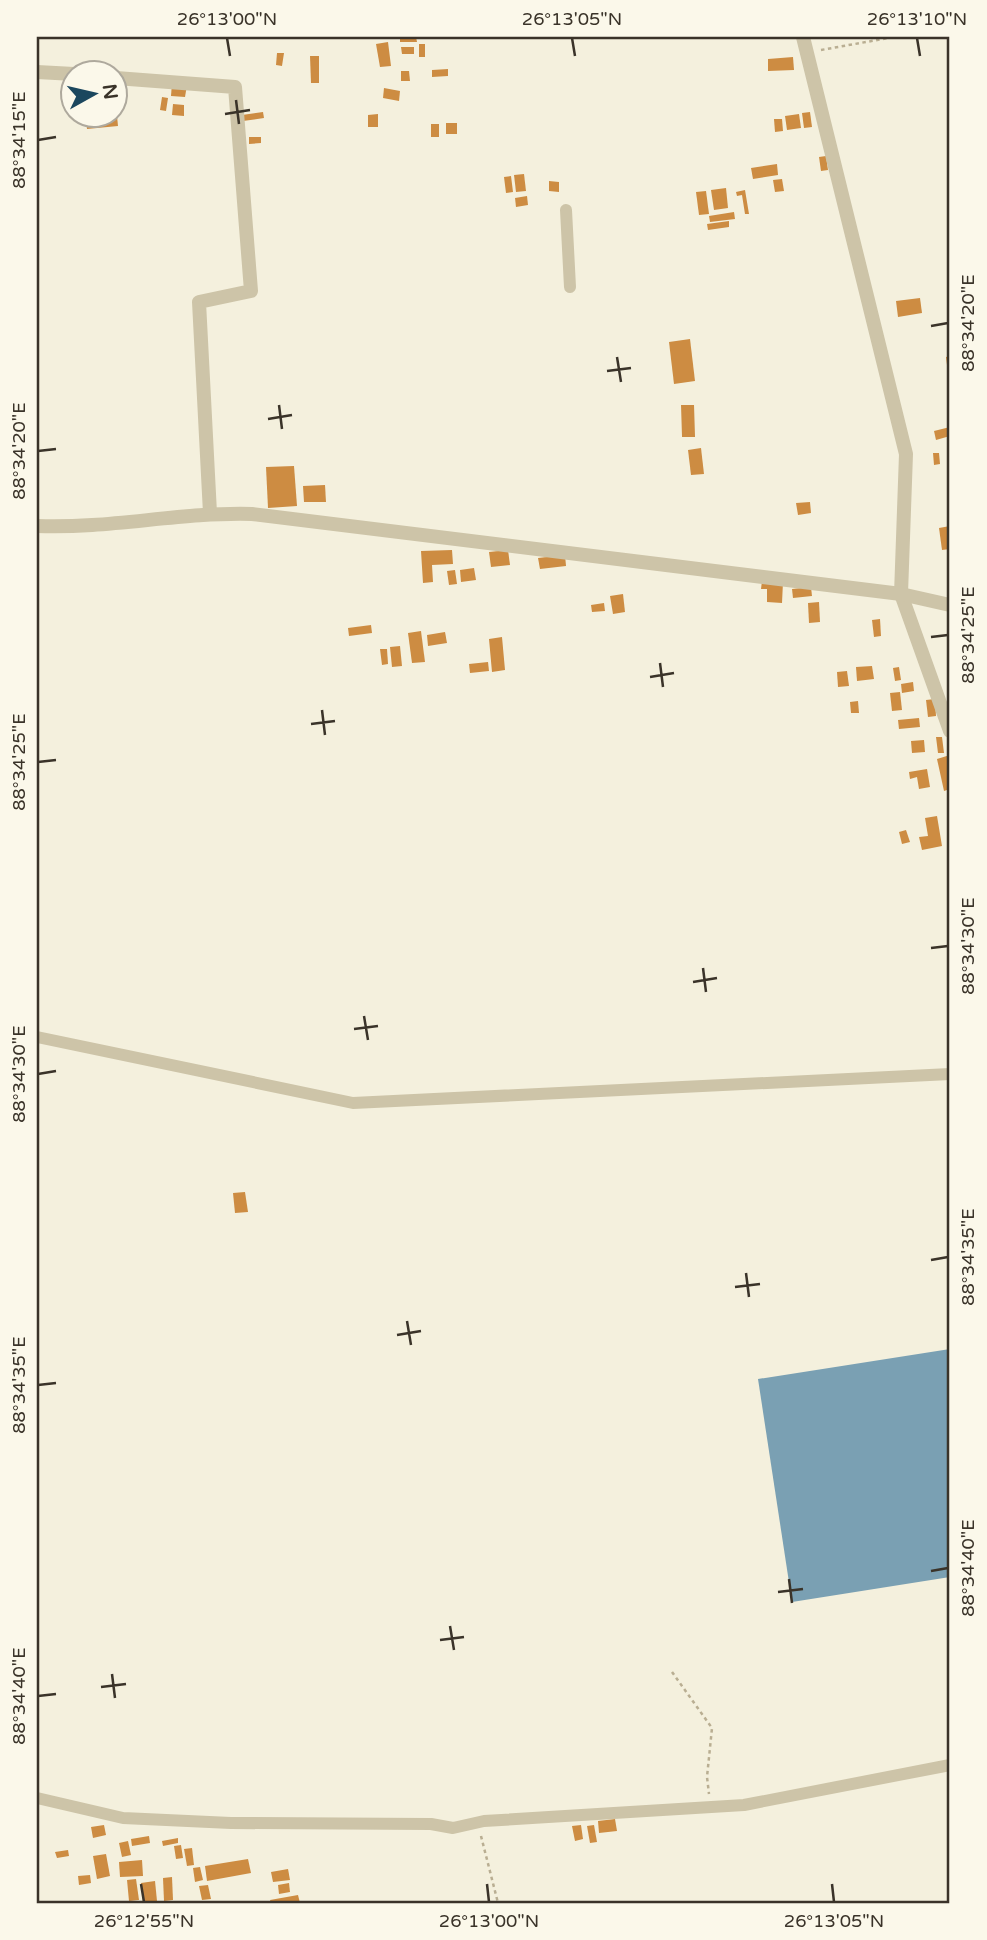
<svg xmlns="http://www.w3.org/2000/svg" width="987" height="1940" font-family="'Varela Round',sans-serif">
  <style>
    .water { fill: #7aa0b3 }
    .building { fill: #cd8c42 }
    .lines { fill: none; stroke-linecap: round; stroke-linejoin: round }
    .path { stroke: #b9ae92; stroke-width: 2.5; stroke-dasharray: 3.5 3.5; stroke-linecap: butt }
    .minor { stroke: #cdc4a8; stroke-width: 12 }
    .tertiary { stroke: #cdc4a8; stroke-width: 14 }
    .ticks { fill: none; stroke: #3a3329; stroke-width: 2.5 }
    .neatline { fill: none; stroke: #3a3329; stroke-width: 2.5 }
    .ticks-label { font-size: 18px; text-anchor: middle; fill: #3a3329 }
  </style>
  <rect width="100%" height="100%" fill="#f4f0dd"/>
  <path class="water" d="M 950,1349 L 950,1577 L 792,1602 L 758,1379 Z"/>
  <g class="building">
    <path d="M 400,37 L 416,37 L 417,42 L 400,42 Z"/>
    <path d="M 388,42 L 391,66 L 380,67 L 376,44 Z"/>
    <rect x="419" y="44" width="6" height="13"/>
    <path d="M 401,47 L 414,47 L 414,54 L 402,54 Z"/>
    <path d="M 277,53 L 284,53 L 282,66 L 276,65 Z"/>
    <path d="M 310,56 L 319,56 L 319,83 L 311,83 Z"/>
    <path d="M 793,57 L 794,70 L 768,71 L 768,59 Z"/>
    <path d="M 448,69 L 448,76 L 432,77 L 432,70 Z"/>
    <path d="M 401,71 L 409,71 L 410,81 L 401,81 Z"/>
    <path d="M 172,83 L 187,85 L 185,97 L 171,96 Z"/>
    <path d="M 384,88 L 400,91 L 399,101 L 383,98 Z"/>
    <path d="M 162,97 L 168,98 L 166,111 L 160,110 Z"/>
    <path d="M 173,104 L 184,105 L 184,116 L 172,115 Z"/>
    <path d="M 263,112 L 264,118 L 243,121 L 242,115 Z"/>
    <path d="M 810,112 L 812,127 L 804,128 L 802,113 Z"/>
    <path d="M 378,114 L 378,127 L 368,127 L 368,115 Z"/>
    <path d="M 799,114 L 801,128 L 787,130 L 785,116 Z"/>
    <path d="M 86,116 L 117,116 L 118,126 L 87,129 Z"/>
    <path d="M 774,119 L 782,119 L 783,131 L 775,132 Z"/>
    <rect x="446" y="123" width="11" height="11"/>
    <rect x="431" y="124" width="8" height="13"/>
    <path d="M 249,137 L 261,137 L 261,143 L 249,144 Z"/>
    <path d="M 826,156 L 828,170 L 821,171 L 819,157 Z"/>
    <path d="M 777,164 L 778,175 L 753,179 L 751,168 Z"/>
    <path d="M 524,174 L 526,191 L 516,192 L 514,175 Z"/>
    <path d="M 511,176 L 513,192 L 506,193 L 504,177 Z"/>
    <path d="M 782,179 L 784,191 L 775,192 L 773,180 Z"/>
    <path d="M 549,181 L 559,182 L 559,192 L 549,191 Z"/>
    <path d="M 726,188 L 728,208 L 714,210 L 711,190 Z"/>
    <path d="M 745,190 L 749,214 L 745,214 L 742,195 L 737,196 L 736,192 Z"/>
    <path d="M 706,191 L 709,214 L 699,215 L 696,192 Z"/>
    <path d="M 527,196 L 528,205 L 516,207 L 515,198 Z"/>
    <path d="M 734,212 L 735,219 L 710,222 L 709,216 Z"/>
    <path d="M 729,221 L 729,227 L 708,230 L 707,224 Z"/>
    <path d="M 920,298 L 922,313 L 898,317 L 896,301 Z"/>
    <path d="M 690,339 L 695,381 L 674,384 L 669,342 Z"/>
    <path d="M 950,356 L 950,381 L 949,381 L 946,357 Z"/>
    <path d="M 681,405 L 694,405 L 695,437 L 682,437 Z"/>
    <path d="M 950,427 L 950,436 L 936,440 L 934,431 Z"/>
    <path d="M 701,448 L 704,474 L 691,475 L 688,450 Z"/>
    <path d="M 933,453 L 939,453 L 940,464 L 934,465 Z"/>
    <path d="M 294,466 L 297,506 L 268,508 L 266,467 Z"/>
    <path d="M 325,485 L 326,502 L 304,502 L 303,486 Z"/>
    <path d="M 810,502 L 811,513 L 798,515 L 796,503 Z"/>
    <path d="M 950,526 L 950,549 L 942,550 L 939,528 Z"/>
    <path d="M 452,550 L 453,564 L 432,565 L 433,582 L 423,583 L 421,551 Z"/>
    <path d="M 508,550 L 510,565 L 491,567 L 489,552 Z"/>
    <path d="M 565,555 L 566,566 L 540,569 L 538,558 Z"/>
    <path d="M 474,568 L 476,580 L 461,582 L 460,570 Z"/>
    <path d="M 455,570 L 457,584 L 449,585 L 447,571 Z"/>
    <path d="M 762,581 L 783,582 L 782,603 L 767,602 L 767,589 L 761,589 Z"/>
    <path d="M 811,587 L 812,596 L 793,598 L 792,589 Z"/>
    <path d="M 623,594 L 625,612 L 613,614 L 610,596 Z"/>
    <path d="M 819,602 L 820,622 L 809,623 L 808,603 Z"/>
    <path d="M 604,603 L 605,611 L 592,612 L 591,605 Z"/>
    <path d="M 880,619 L 881,636 L 874,637 L 872,620 Z"/>
    <path d="M 371,625 L 372,633 L 349,636 L 348,628 Z"/>
    <path d="M 421,631 L 425,662 L 412,663 L 408,633 Z"/>
    <path d="M 445,632 L 447,643 L 428,646 L 427,635 Z"/>
    <path d="M 502,637 L 505,670 L 492,672 L 489,639 Z"/>
    <path d="M 400,646 L 402,666 L 392,667 L 390,647 Z"/>
    <path d="M 380,649 L 387,649 L 388,664 L 382,665 Z"/>
    <path d="M 488,662 L 489,671 L 470,673 L 469,664 Z"/>
    <path d="M 872,666 L 874,679 L 857,681 L 856,667 Z"/>
    <path d="M 899,667 L 901,680 L 895,681 L 893,668 Z"/>
    <path d="M 847,671 L 849,686 L 838,687 L 837,672 Z"/>
    <path d="M 913,682 L 914,691 L 902,693 L 901,684 Z"/>
    <path d="M 900,692 L 902,710 L 892,711 L 890,693 Z"/>
    <path d="M 935,699 L 936,716 L 928,717 L 926,700 Z"/>
    <path d="M 858,701 L 859,713 L 851,713 L 850,702 Z"/>
    <path d="M 919,718 L 920,727 L 899,729 L 898,720 Z"/>
    <path d="M 936,737 L 942,737 L 944,753 L 938,753 Z"/>
    <path d="M 924,740 L 925,752 L 912,753 L 911,741 Z"/>
    <path d="M 950,755 L 950,789 L 944,791 L 937,759 Z"/>
    <path d="M 927,769 L 930,787 L 919,789 L 917,777 L 910,779 L 909,772 Z"/>
    <path d="M 937,816 L 942,846 L 922,850 L 919,837 L 928,836 L 925,818 Z"/>
    <path d="M 906,830 L 910,842 L 902,844 L 899,832 Z"/>
    <path d="M 245,1192 L 248,1212 L 235,1213 L 233,1193 Z"/>
    <path d="M 615,1819 L 617,1831 L 599,1833 L 598,1821 Z"/>
    <path d="M 104,1825 L 106,1835 L 93,1838 L 91,1827 Z"/>
    <path d="M 581,1825 L 583,1839 L 575,1841 L 572,1826 Z"/>
    <path d="M 594,1825 L 597,1842 L 590,1843 L 587,1826 Z"/>
    <path d="M 149,1836 L 150,1843 L 132,1846 L 131,1839 Z"/>
    <path d="M 178,1838 L 178,1843 L 163,1846 L 162,1841 Z"/>
    <path d="M 128,1841 L 131,1855 L 122,1857 L 119,1843 Z"/>
    <path d="M 181,1845 L 183,1858 L 176,1859 L 174,1846 Z"/>
    <path d="M 192,1848 L 194,1865 L 187,1866 L 184,1849 Z"/>
    <path d="M 68,1850 L 69,1856 L 57,1858 L 55,1852 Z"/>
    <path d="M 106,1854 L 110,1876 L 97,1879 L 93,1856 Z"/>
    <path d="M 248,1859 L 251,1873 L 207,1881 L 205,1866 Z"/>
    <path d="M 142,1860 L 143,1876 L 120,1877 L 119,1862 Z"/>
    <path d="M 200,1867 L 203,1880 L 195,1882 L 193,1868 Z"/>
    <path d="M 288,1869 L 290,1880 L 273,1882 L 271,1872 Z"/>
    <path d="M 90,1875 L 91,1883 L 79,1885 L 78,1876 Z"/>
    <path d="M 172,1877 L 173,1900 L 164,1901 L 163,1878 Z"/>
    <path d="M 136,1879 L 139,1900 L 129,1901 L 127,1880 Z"/>
    <path d="M 155,1881 L 157,1901 L 143,1902 L 141,1883 Z"/>
    <path d="M 289,1883 L 290,1892 L 279,1894 L 278,1885 Z"/>
    <path d="M 208,1885 L 211,1899 L 202,1900 L 199,1886 Z"/>
    <path d="M 298,1895 L 300,1903 L 271,1903 L 270,1900 Z"/>
  </g>
  <g class="lines">
    <g class="path">
      <path d="M 821,50 L 894,37"/>
      <path d="M 672,1672 L 712,1728 L 707,1777 L 709,1794"/>
      <path d="M 481,1836 L 498,1903"/>
    </g>
    <g class="minor">
      <path d="M 566,210 L 570,287"/>
      <path d="M 37,1037 L 353,1103 L 950,1074"/>
      <path d="M 37,1798 L 123,1818 L 231,1823 L 431,1824 L 453,1828 L 484,1821 L 744,1805 L 950,1765"/>
    </g>
    <g class="tertiary">
      <path d="M 803,37 L 906,454 L 901,594 L 950,731"/>
      <path d="M 37,72 L 74,74"/>
      <path d="M 116,78 L 235,87 L 251,291 L 199,302 L 210,513"/>
      <path d="M 37,526 C 109,529 180,512 252,514 L 901,594 L 950,605"/>
    </g>
  </g>
  <path class="ticks" d="M 227,38 L 230,56M 572,38 L 575,56M 917,38 L 920,56M 236,100 L 239,124M 225,114 L 250,110M 38,140 L 56,137M 931,326 L 948,323M 617,357 L 621,382M 607,371 L 631,368M 279,405 L 282,429M 268,419 L 292,415M 38,451 L 56,449M 931,637 L 948,635M 660,663 L 663,687M 650,677 L 674,673M 322,710 L 325,735M 311,724 L 335,721M 38,762 L 56,760M 931,948 L 948,946M 703,968 L 706,992M 693,982 L 717,978M 364,1016 L 368,1040M 354,1029 L 378,1026M 38,1074 L 56,1071M 931,1260 L 948,1257M 746,1273 L 749,1297M 735,1287 L 760,1284M 407,1321 L 411,1345M 397,1335 L 421,1331M 38,1385 L 56,1383M 931,1571 L 948,1568M 789,1579 L 792,1603M 778,1592 L 803,1589M 450,1626 L 454,1650M 440,1640 L 464,1637M 112,1674 L 115,1698M 101,1687 L 126,1684M 38,1696 L 56,1694M 141,1884 L 144,1902M 487,1884 L 489,1902M 832,1884 L 834,1902"/>
  <rect width="987" height="1940" fill="none" stroke="#fbf8ea" stroke-width="77"/>
  <g transform="translate(94 94) rotate(82)"><circle r="33" fill="#fbf8ea" stroke="#aea99d" stroke-width="2"/>
  <path d="M0-5L12 26L0 18L-12 26Z" fill="#1b475e"/>
  <text y="-10" font-size="19" font-weight="bold" text-anchor="middle" fill="#3a3329">N</text>
  </g>
  <rect x="38" y="38" width="910" height="1864" class="neatline"/>
  <g class="ticks-label">
    <text x="227" y="25">26°13'00"N</text>
    <text x="572" y="25">26°13'05"N</text>
    <text x="917" y="25">26°13'10"N</text>
    <text transform="translate(19 140) rotate(-90)" y="6">88°34'15"E</text>
    <text transform="translate(968 323) rotate(-90)" y="6">88°34'20"E</text>
    <text transform="translate(19 451) rotate(-90)" y="6">88°34'20"E</text>
    <text transform="translate(968 635) rotate(-90)" y="6">88°34'25"E</text>
    <text transform="translate(19 762) rotate(-90)" y="6">88°34'25"E</text>
    <text transform="translate(968 946) rotate(-90)" y="6">88°34'30"E</text>
    <text transform="translate(19 1074) rotate(-90)" y="6">88°34'30"E</text>
    <text transform="translate(968 1257) rotate(-90)" y="6">88°34'35"E</text>
    <text transform="translate(19 1385) rotate(-90)" y="6">88°34'35"E</text>
    <text transform="translate(968 1568) rotate(-90)" y="6">88°34'40"E</text>
    <text transform="translate(19 1696) rotate(-90)" y="6">88°34'40"E</text>
    <text x="144" y="1927">26°12'55"N</text>
    <text x="489" y="1927">26°13'00"N</text>
    <text x="834" y="1927">26°13'05"N</text>
  </g>
</svg>
